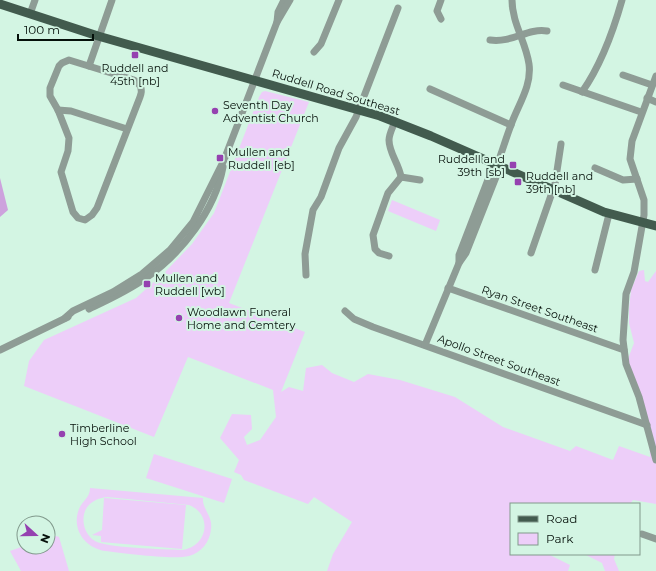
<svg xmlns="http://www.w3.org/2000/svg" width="656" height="571" font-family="Montserrat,sans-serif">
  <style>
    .green { fill: #edcef9; fill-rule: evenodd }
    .water { fill: #cda2dd }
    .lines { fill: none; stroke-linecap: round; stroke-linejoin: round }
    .minor { stroke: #8e9c95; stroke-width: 7 }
    .major { stroke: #425b4e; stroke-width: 9 }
    .poi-dot { fill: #9541b0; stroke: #d3f5e3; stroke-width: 1.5 }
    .labels { text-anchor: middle; stroke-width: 4; stroke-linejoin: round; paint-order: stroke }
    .poi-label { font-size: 11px; fill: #05100a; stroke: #d3f5e3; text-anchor: start }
    .street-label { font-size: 11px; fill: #05100a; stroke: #d3f5e3 }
  </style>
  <rect width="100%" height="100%" fill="#d3f5e3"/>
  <g class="green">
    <path d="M 265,91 L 309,102 L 229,303 L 305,332 L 281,392 L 289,387 L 303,391 L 306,368 L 322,365 L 332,373 L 354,382 L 368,374 L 400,380 L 455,397 L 503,427 L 570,451 L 576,446 L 613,460 L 619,446 L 650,457 L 649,431 L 626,364 L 634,343 L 629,323 L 629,309 L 631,290 L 639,271 L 644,270 L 645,281 L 648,282 L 656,271 L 656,504 L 633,500 L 630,504 L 511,504 L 511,554 L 548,554 L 570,565 L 568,571 L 327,571 L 333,554 L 352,522 L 314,497 L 308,504 L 244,480 L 241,475 L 234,472 L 239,460 L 220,438 L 232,414 L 251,415 L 252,429 L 244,437 L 247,445 L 260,440 L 276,417 L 273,390 L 188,357 L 154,437 L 24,386 L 29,361 L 44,340 L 136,298 L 165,272 L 192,244 L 214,213 L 259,97 L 262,92 Z"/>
    <path d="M 392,200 L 440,220 L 436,231 L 388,211 Z"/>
    <path d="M 154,454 L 232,479 L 224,503 L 146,478 Z"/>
    <path d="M 90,488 L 203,498 C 202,509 213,516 211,529 C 210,542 201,553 189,556 C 172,560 124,553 105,551 C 85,548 71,529 79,509 C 82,501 90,498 90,488 ZM 107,497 L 189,505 C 214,515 207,548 181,550 C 164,549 106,548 95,541 C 85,535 81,522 85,511 C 89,502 98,498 107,497 Z"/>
    <path d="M 104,498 L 186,505 L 182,549 L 101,542 L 101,536 L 92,535 L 102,530 Z"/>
    <path d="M 56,536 L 59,537 L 69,571 L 21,571 L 10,551 L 24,546 L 48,547 L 48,538 Z"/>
    <path d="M 584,554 L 615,554 L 614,559 L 619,571 L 605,571 L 602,563 Z"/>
  </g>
  <path class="water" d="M 0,178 L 8,210 L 0,217 Z"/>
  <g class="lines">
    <g class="minor">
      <path d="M 30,14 L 35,0"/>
      <path d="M 441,19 L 437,11 L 441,0"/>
      <path d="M 277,22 L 278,12 L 284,0"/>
      <path d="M 490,40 C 513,43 527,28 547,31"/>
      <path d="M 314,52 L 321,44 L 339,0"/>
      <path d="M 69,60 L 134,80 C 141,84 143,89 140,97 L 97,208 L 92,215 L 85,220 L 78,218 L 73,212 L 61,172 L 68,151 L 69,138 L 58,110 L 50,96 L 50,88 L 59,66 L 62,63 Z"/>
      <path d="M 89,66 L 112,0"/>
      <path d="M 623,75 L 652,85"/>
      <path d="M 656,76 L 632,141 L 630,159 L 644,200 L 644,215 L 634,272 L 626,294 L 623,340 L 626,364 L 639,397 L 656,460"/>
      <path d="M 563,85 L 641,112"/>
      <path d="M 430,89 L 511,125"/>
      <path d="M 582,92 C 601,65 613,32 622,0"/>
      <path d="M 647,98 L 656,102"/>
      <path d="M 58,110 L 71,111 L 127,129"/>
      <path d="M 494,164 L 459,255 L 459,263 L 466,253 L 500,167"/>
      <path d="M 497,165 C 502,152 506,138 511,125 C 518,105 532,86 529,64 C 526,42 512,23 512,0"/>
      <path d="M 595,168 L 623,180 L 637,179"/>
      <path d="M 401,177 L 420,180"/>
      <path d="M 531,253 L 555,184 L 561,144"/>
      <path d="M 389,256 L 379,253 L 375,249 L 373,235 L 388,193 L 401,177 C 399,164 389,153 389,140 C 389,134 393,127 395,121"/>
      <path d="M 595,270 L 609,214"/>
      <path d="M 306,275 L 305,254 L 313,210 L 321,197 L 339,148 L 356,117 L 398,8"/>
      <path d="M 448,288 L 624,350"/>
      <path d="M 89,309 C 108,300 128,291 146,278 C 182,253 215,210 223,167"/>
      <path d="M 345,311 L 354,319 L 373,327 L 647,425"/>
      <path d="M 65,318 L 73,311 L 113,292 L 142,274 L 170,250 L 193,222 L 224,160 L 277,22 L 290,0"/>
      <path d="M 425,345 L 459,263"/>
      <path d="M 0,350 L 68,317"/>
      <path d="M 642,534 L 656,539"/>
    </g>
    <path class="major" d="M 0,4 L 98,36 L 380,116 L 431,136 L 604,212 L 656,226"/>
  </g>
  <g class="poi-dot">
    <rect x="131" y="51" width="8" height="8" rx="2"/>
    <circle cx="215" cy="111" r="4"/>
    <rect x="216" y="154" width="8" height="8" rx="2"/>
    <rect x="509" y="161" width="8" height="8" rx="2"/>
    <rect x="514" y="178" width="8" height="8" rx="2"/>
    <rect x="143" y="280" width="8" height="8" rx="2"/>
    <circle cx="179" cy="318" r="4"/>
    <circle cx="62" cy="434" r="4"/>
  </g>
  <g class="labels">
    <g class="poi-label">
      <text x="135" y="72" text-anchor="middle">Ruddell and<tspan x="135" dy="13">45th [nb]</tspan></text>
      <text x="223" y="109">Seventh Day<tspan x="223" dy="13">Adventist Church</tspan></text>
      <text x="228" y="156">Mullen and<tspan x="228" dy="13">Ruddell [eb]</tspan></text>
      <text x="505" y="163" text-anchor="end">Ruddell and<tspan x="505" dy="13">39th [sb]</tspan></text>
      <text x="526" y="180">Ruddell and<tspan x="526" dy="13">39th [nb]</tspan></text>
      <text x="155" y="282">Mullen and<tspan x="155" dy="13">Ruddell [wb]</tspan></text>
      <text x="187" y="316">Woodlawn Funeral<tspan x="187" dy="13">Home and Cemtery</tspan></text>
      <text x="70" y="432">Timberline<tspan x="70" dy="13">High School</tspan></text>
    </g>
    <g class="street-label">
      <text transform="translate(336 92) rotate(17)" y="4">Ruddell Road Southeast</text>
      <text transform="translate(540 309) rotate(19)" y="4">Ryan Street Southeast</text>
      <text transform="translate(499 360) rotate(20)" y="4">Apollo Street Southeast</text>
    </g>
  </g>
  <rect x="510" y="503" width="130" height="52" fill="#d3f5e3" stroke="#81998c"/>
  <rect x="518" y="516" width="20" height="6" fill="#425b4e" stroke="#81998c"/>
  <text x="546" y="523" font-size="12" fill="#05100a">Road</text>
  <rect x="518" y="533" width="20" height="12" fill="#edcef9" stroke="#81998c"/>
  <text x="546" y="543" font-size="12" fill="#05100a">Park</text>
  <g transform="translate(36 535) rotate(111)"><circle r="19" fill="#d3f5e3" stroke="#81998c"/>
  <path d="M0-3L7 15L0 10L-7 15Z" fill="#9541b0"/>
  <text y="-6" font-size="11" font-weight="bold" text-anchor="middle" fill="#05100a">N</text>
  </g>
  <path d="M18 34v6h75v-6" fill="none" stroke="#05100a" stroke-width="2"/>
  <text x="24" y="34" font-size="12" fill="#05100a" stroke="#d3f5e3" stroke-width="3" paint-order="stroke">100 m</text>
</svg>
